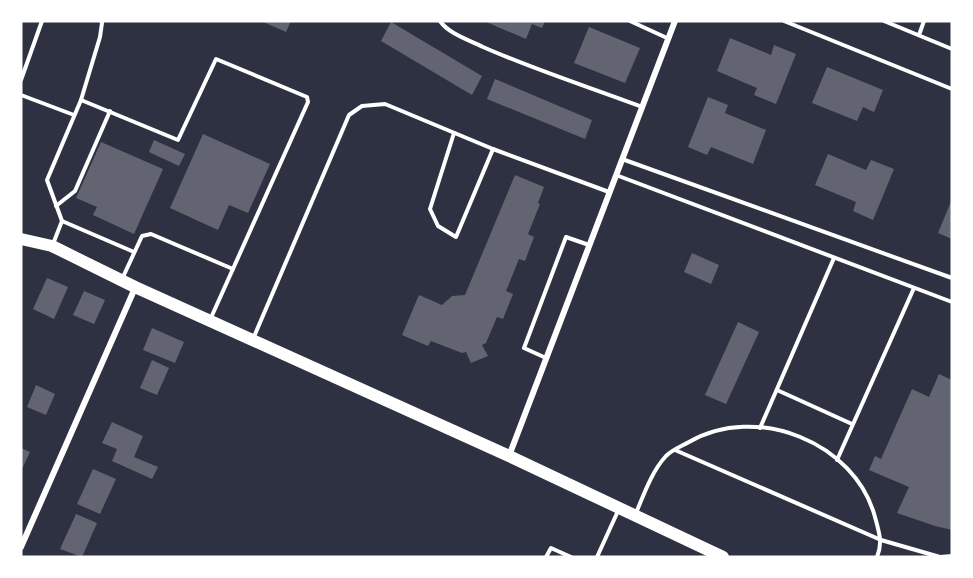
<svg xmlns="http://www.w3.org/2000/svg" width="973" height="578" font-family="'Source Sans 3',sans-serif">
  <style>
    .building { fill: #626471 }
    .lines { fill: none; stroke-linecap: round; stroke-linejoin: round }
    .service { stroke: #fff; stroke-width: 4 }
    .minor { stroke: #fff; stroke-width: 6 }
    .secondary { stroke: #fff; stroke-width: 12 }
  </style>
  <rect width="100%" height="100%" fill="#2d3142"/>
  <g class="building">
    <path d="M 261,21 L 291,21 L 286,32 Z"/>
    <path d="M 484,21 L 545,21 L 542,28 L 532,24 L 526,39 Z"/>
    <path d="M 391,22 L 482,76 L 472,95 L 381,41 Z"/>
    <path d="M 589,27 L 640,48 L 625,83 L 574,63 Z"/>
    <path d="M 730,38 L 771,55 L 774,45 L 796,54 L 776,104 L 754,95 L 757,88 L 717,71 Z"/>
    <path d="M 827,67 L 883,90 L 874,112 L 863,107 L 857,121 L 812,103 Z"/>
    <path d="M 495,79 L 592,120 L 585,139 L 487,99 Z"/>
    <path d="M 708,97 L 728,105 L 725,113 L 766,130 L 753,164 L 711,147 L 707,155 L 688,147 Z"/>
    <path d="M 203,134 L 270,164 L 248,213 L 229,205 L 218,230 L 170,208 Z"/>
    <path d="M 154,140 L 185,154 L 179,166 L 149,152 Z"/>
    <path d="M 101,142 L 163,169 L 134,234 L 93,215 L 97,207 L 76,198 Z"/>
    <path d="M 828,154 L 866,170 L 871,160 L 894,169 L 873,220 L 853,211 L 856,202 L 815,185 Z"/>
    <path d="M 515,175 L 544,187 L 538,203 L 540,204 L 528,234 L 534,237 L 525,261 L 519,259 L 506,291 L 513,294 L 503,319 L 497,317 L 486,343 L 482,345 L 488,356 L 471,363 L 466,352 L 462,353 L 431,341 L 428,346 L 402,335 L 419,295 L 442,305 L 452,296 L 465,295 Z"/>
    <path d="M 952,199 L 952,239 L 938,233 Z"/>
    <path d="M 692,253 L 719,265 L 711,284 L 684,272 Z"/>
    <path d="M 47,278 L 68,287 L 54,319 L 33,309 Z"/>
    <path d="M 84,291 L 105,300 L 94,324 L 73,315 Z"/>
    <path d="M 738,322 L 759,332 L 726,404 L 705,395 Z"/>
    <path d="M 152,328 L 184,342 L 175,363 L 143,350 Z"/>
    <path d="M 152,360 L 169,368 L 157,395 L 140,388 Z"/>
    <path d="M 939,374 L 952,380 L 952,530 L 935,526 L 897,513 L 909,487 L 869,470 L 875,456 L 881,459 L 912,389 L 929,397 Z"/>
    <path d="M 36,385 L 55,394 L 46,415 L 27,407 Z"/>
    <path d="M 112,422 L 143,436 L 134,457 L 158,467 L 152,479 L 112,461 L 117,449 L 102,443 Z"/>
    <path d="M 21,448 L 30,452 L 21,471 Z"/>
    <path d="M 93,469 L 116,479 L 100,514 L 77,504 Z"/>
    <path d="M 76,514 L 97,523 L 82,557 L 60,549 Z"/>
  </g>
  <g class="lines">
    <g class="service">
      <path d="M 440,21 C 449,34 469,40 483,47 C 535,70 589,87 642,107"/>
      <path d="M 630,21 L 667,38"/>
      <path d="M 784,21 L 952,89"/>
      <path d="M 884,21 L 952,49"/>
      <path d="M 919,35 L 924,21"/>
      <path d="M 21,80 L 42,21"/>
      <path d="M 21,95 L 74,115"/>
      <path d="M 81,100 L 100,37 L 102,23 L 101,21"/>
      <path d="M 454,133 L 430,209 L 438,226 L 456,237 L 493,149"/>
      <path d="M 622,159 L 952,278"/>
      <path d="M 616,175 L 952,302"/>
      <path d="M 56,206 L 75,191 L 110,111"/>
      <path d="M 62,221 L 134,252"/>
      <path d="M 53,244 L 62,221 L 47,180 L 81,100 L 178,140 L 216,59 L 307,97 L 308,102 L 210,320"/>
      <path d="M 123,277 L 142,236 L 151,234 L 233,269"/>
      <path d="M 253,339 L 349,115 L 362,106 L 385,104 L 493,149 L 609,192"/>
      <path d="M 546,358 L 524,348 L 566,237 L 589,245"/>
      <path d="M 777,390 L 852,424"/>
      <path d="M 760,428 L 834,258"/>
      <path d="M 675,450 L 881,540 L 940,557 L 952,556"/>
      <path d="M 837,460 L 914,288"/>
      <path d="M 636,513 C 644,494 652,471 666,456 C 672,450 682,446 689,442 C 756,403 855,442 875,517 C 879,532 883,543 877,557"/>
      <path d="M 546,557 L 551,548 L 571,557"/>
      <path d="M 597,557 L 618,511"/>
    </g>
    <g class="minor">
      <path d="M 509,456 L 675,21"/>
      <path d="M 21,547 L 135,288"/>
    </g>
    <path class="secondary" d="M 21,239 L 52,246 L 135,287 L 509,456 L 723,557"/>
  </g>
  <rect width="973" height="578" fill="none" stroke="#ffffff" stroke-width="45"/>
</svg>
